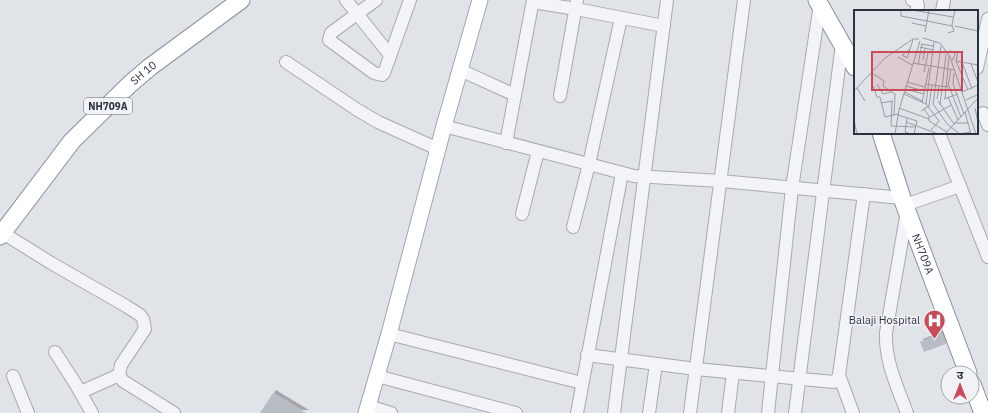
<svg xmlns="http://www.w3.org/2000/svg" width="988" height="413" font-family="'IBM Plex Sans','Noto Sans Devanagari',sans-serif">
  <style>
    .building { fill: #b8bcc5; filter: url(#shadow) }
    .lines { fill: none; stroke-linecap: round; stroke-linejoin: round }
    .minor-casing { stroke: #a6aab2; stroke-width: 14 }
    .major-casing { stroke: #a0a7b4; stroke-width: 17 }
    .highway-casing { stroke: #88909e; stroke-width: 19 }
    .minor { stroke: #f3f4f7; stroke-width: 12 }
    .major { stroke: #fff; stroke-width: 15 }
    .highway { stroke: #fff; stroke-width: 17 }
    .labels { text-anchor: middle; stroke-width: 3; stroke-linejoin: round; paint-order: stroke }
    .shield { fill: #f0f2f6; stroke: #656b76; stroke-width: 1 }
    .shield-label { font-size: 10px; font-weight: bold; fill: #2a313f }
    .street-label { font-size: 11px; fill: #2a313f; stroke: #f0f2f6 }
    .poi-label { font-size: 11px; fill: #2a313f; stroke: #f0f2f6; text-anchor: end }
    .inset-road { fill: none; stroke: #979ca4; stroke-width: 1 }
    .view { fill: #c84b59; fill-opacity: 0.15; stroke: #c84b59; stroke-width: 2 }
    .inset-edge { fill: none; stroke: #2a313f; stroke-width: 2 }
  </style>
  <defs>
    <filter id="shadow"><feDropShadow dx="3" dy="-3" stdDeviation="0" flood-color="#0004"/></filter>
  </defs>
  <rect width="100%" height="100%" fill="#e0e3e8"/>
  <g class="building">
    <path d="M 942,333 L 946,344 L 924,352 L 920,342 Z"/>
    <path d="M 273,393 L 306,413 L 260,413 Z"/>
  </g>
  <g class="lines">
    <defs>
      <g id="minor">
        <path d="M 346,0 L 390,55"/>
        <path d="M 376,0 L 331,33 L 329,40 L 374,73 L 382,75 L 384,73 L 410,0"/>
        <path d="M 912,0 L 917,2 L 918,6 L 916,11"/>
        <path d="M 533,2 L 576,9 L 664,26"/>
        <path d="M 942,11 L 944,0"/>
        <path d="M 286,62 L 356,109 L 378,122 L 438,149"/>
        <path d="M 977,68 L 988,19"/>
        <path d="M 460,70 L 515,95"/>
        <path d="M 560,96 L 577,0"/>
        <path d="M 983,113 L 988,125"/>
        <path d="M 444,126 L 634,176 L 721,181 L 902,198"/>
        <path d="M 939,133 L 988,257"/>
        <path d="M 506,143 L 533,0"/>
        <path d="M 905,205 L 960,186"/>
        <path d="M 907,211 L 886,333 C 885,362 897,386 907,413"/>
        <path d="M 522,214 L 538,151"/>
        <path d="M 573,227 L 589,164 L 621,18"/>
        <path d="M 3,233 L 51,263 L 126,306 L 140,315 L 143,319 L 145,329 L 121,365 L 119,375 L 123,381 L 174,413"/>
        <path d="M 389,334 L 582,383"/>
        <path d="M 55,352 L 75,383 L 92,413"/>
        <path d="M 587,355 L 696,369 L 834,382 L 837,380 L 839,375 L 864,194"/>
        <path d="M 839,375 L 853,413"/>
        <path d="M 13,376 L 28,413"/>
        <path d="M 377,376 L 516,413"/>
        <path d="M 81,392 L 119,375"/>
        <path d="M 368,406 L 391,413"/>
        <path d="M 577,413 L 622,173"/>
        <path d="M 614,413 L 667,0"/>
        <path d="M 649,413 L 656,364"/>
        <path d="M 690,413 L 744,0"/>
        <path d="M 728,413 L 733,373"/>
        <path d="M 768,413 L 792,188 L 820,4"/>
        <path d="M 795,413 L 842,43"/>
      </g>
      <path id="major" d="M 366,413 L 389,334 L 444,126 L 480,0"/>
      <g id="highway">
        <path d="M 817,0 L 855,67"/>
        <path id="s1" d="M 881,133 L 902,198 L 968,373"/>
        <path id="s2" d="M 0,236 L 72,141 L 130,84 L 150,67 L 241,0"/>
        <path d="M 972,384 L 983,413"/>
      </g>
    </defs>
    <use href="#minor" class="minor-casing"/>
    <use href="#major" class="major-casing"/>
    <use href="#highway" class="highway-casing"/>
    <use href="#minor" class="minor"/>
    <use href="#major" class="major"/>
    <use href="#highway" class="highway"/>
  </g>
  <defs>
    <symbol id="hospital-pin" viewBox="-11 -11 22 30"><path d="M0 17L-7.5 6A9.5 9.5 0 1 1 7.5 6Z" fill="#c84b59" stroke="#f0f2f6"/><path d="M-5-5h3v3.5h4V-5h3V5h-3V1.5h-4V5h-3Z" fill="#fff"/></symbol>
  </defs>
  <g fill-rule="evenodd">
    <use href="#hospital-pin" x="922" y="308" width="25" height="34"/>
  </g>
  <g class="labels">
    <rect class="shield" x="84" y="98" width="48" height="16" rx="3"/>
    <g class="shield-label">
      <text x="108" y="110">NH709A</text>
    </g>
    <g class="street-label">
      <text dy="4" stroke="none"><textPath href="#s2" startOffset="218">SH 10</textPath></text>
      <text dy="4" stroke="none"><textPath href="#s1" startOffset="128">NH709A</textPath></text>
    </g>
    <g class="poi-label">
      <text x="920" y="324">Balaji Hospital</text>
    </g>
  </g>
  <g transform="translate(854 10)">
    <rect width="124" height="124" fill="#e0e3e8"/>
    <path class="inset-road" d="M 47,0 L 47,6 L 73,11 L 75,0M 58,0 L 99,7M 58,13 L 72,16M 101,16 L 124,21M 71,22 L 73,11 L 98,16M 94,23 L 100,21 L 98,15 L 101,0M 69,28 L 86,33 L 96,47 L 122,124M 67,34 L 79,36M 87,36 L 79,94 L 94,115 L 106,124 L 116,122M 66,37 L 79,40M 56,39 L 48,45 L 53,48 L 58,33 L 59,29M 95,41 L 102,42 L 98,51M 104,41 L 102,51 L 114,80M 44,47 L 58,55M 69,50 L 71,38M 102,51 L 124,55M 108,52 L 118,79M 59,53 L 100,60M 117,54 L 124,72M 64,55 L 68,34M 70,62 L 74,43M 18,63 L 30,71 L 29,76 L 41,84 L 40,105M 100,63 L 99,74 L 110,104M 53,72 L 71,77M 23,74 L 29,84 L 37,82M 71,74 L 94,77 L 97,59M 19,76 L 23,87 L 26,87 L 31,107 L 44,104M 52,76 L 70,81M 95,76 L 107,107M 3,78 L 11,91M 51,79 L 70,84M 0,81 L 31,48 L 59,29 L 65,29M 51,82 L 68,91M 108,82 L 124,75M 50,84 L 72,94 L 80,32M 94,87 L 104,110M 83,89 L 85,76M 90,89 L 104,84M 91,89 L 95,46M 112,90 L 123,85M 38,91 L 37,116 L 62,117M 84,91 L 100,114M 27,93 L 39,91M 68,93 L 75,58M 72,94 L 85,111 L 77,120M 86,95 L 92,44M 45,98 L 75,109M 121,98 L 124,112M 70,99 L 75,106 L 75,111 L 93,122M 67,101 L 75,96 L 78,75M 111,102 L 117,124M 44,105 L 63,111 L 60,124M 76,107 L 97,95M 53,108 L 51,122 L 57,124M 0,110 L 3,124M 52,112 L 84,124M 101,113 L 114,113M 41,124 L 45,100 L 66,31M 91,124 L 124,88"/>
    <path class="view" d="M 18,42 L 108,42 L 108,80 L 18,80 Z"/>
    <rect width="124" height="124" class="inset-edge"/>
  </g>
  <g transform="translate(960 385)"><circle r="19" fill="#f0f2f6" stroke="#a1a5ad"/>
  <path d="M0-3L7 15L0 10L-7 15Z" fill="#c84b59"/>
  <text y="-6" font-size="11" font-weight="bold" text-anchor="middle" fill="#2a313f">उ</text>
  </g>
</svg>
